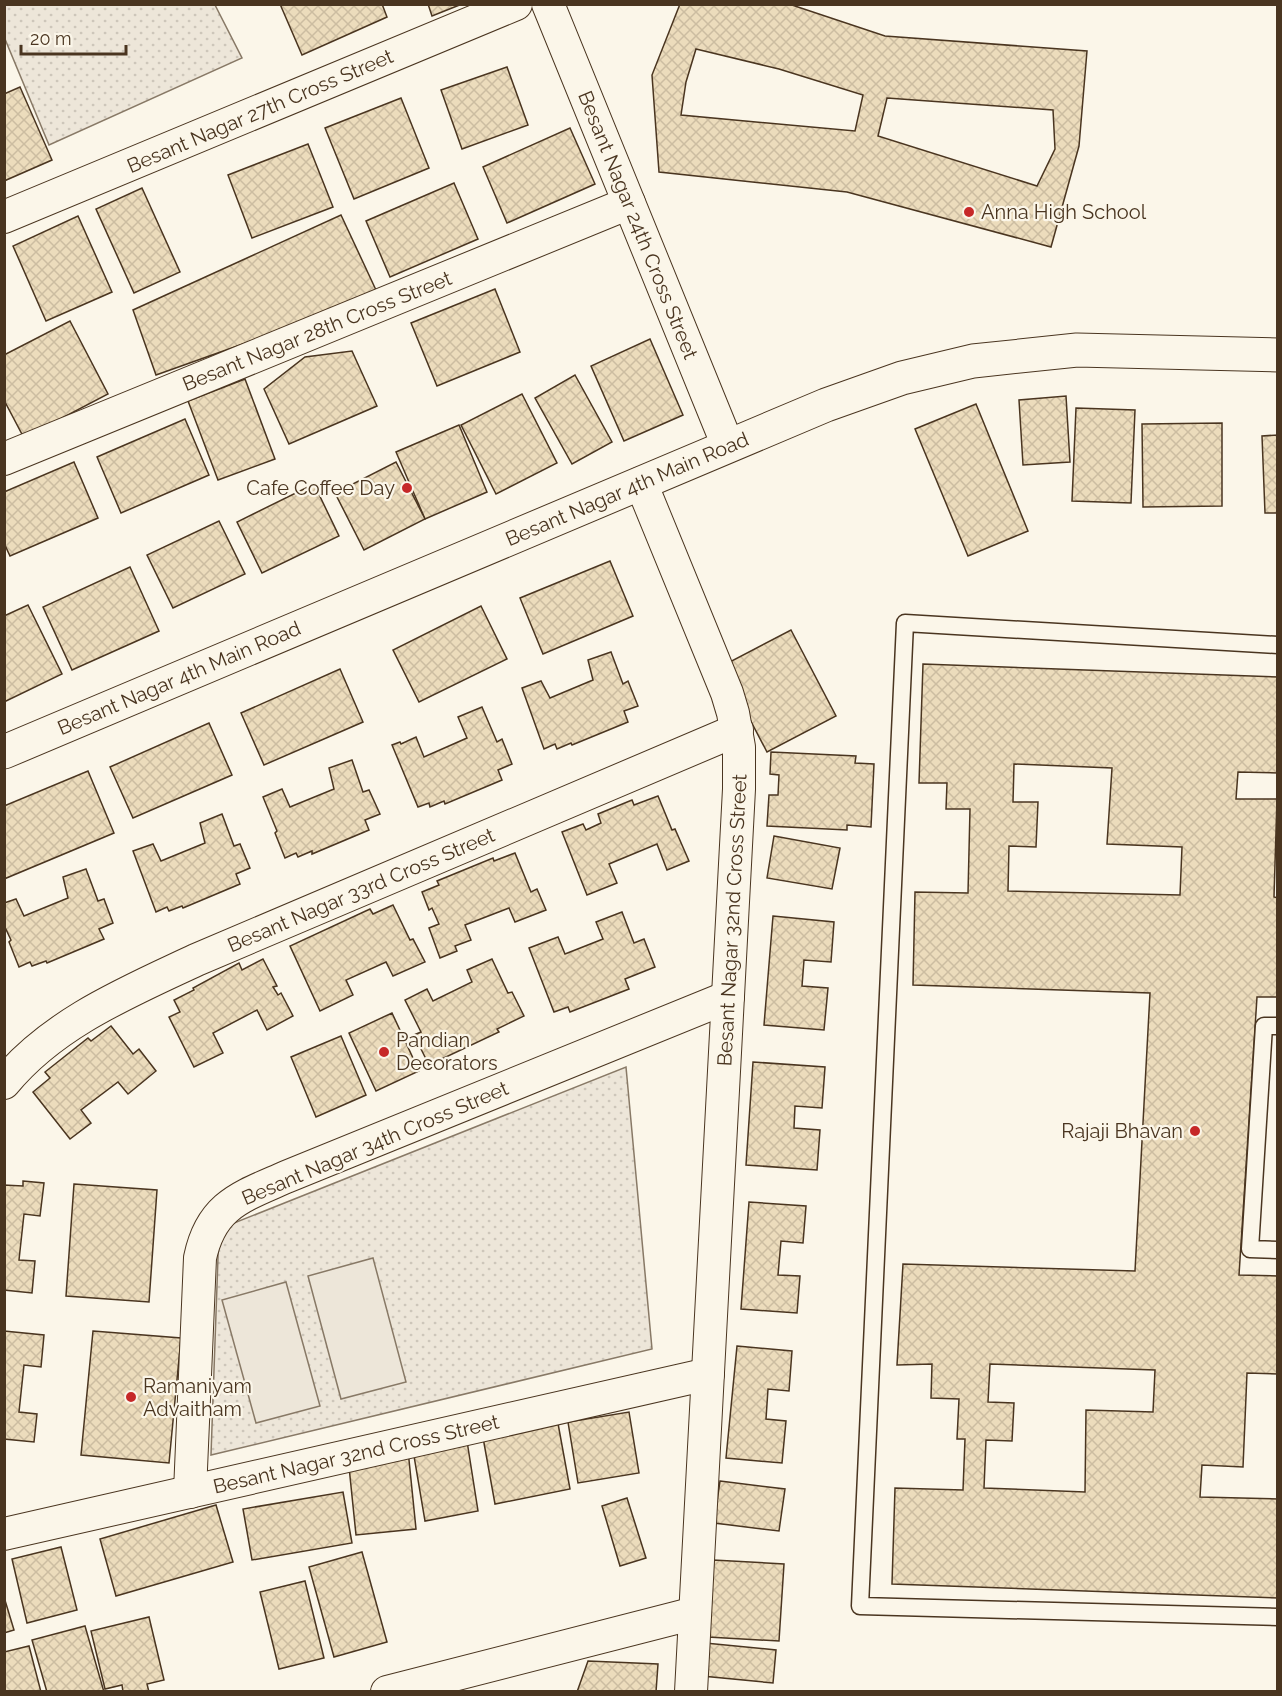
<svg xmlns="http://www.w3.org/2000/svg" width="1282" height="1696" font-family="Raleway,sans-serif">
  <style>
    .park { fill: url(#park-dots); stroke: #887966; stroke-width: 1.5 }
    .pitch { fill: #ede6d9; stroke: #887966; stroke-width: 1.5 }
    .building { fill: url(#building-cross-hatch); stroke: #4a3520; stroke-width: 1.5; fill-rule: evenodd }
    .lines { fill: none; stroke-linecap: round; stroke-linejoin: round }
    .lane-casing { stroke: #4a3520; stroke-width: 19 }
    .street-casing { stroke: #4a3520; stroke-width: 34 }
    .secondary-casing { stroke: #4a3520; stroke-width: 35 }
    .lane { stroke: #fbf6e9; stroke-width: 16 }
    .street { stroke: #fbf6e9; stroke-width: 32 }
    .secondary { stroke: #fbf6e9; stroke-width: 33 }
    .poi-dot { fill: #c62828; stroke: #fbf6e9; stroke-width: 2 }
    .labels { text-anchor: middle; stroke-width: 4.5; stroke-linejoin: round; paint-order: stroke }
    .street-label { font-size: 20px; fill: #4a3520; stroke: #fbf6e9 }
    .poi-label { font-size: 20px; fill: #4a3520; stroke: #fbf6e9; text-anchor: start }
  </style>
  <defs>
    <pattern id="park-dots" width="8" height="8" patternUnits="userSpaceOnUse" patternTransform="scale(1.5)"><rect width="8" height="8" fill="#ede6d9"/><path d="M2 2h.1M6 6h.1" fill="none" stroke="#cdc6ba" stroke-width="1.8" stroke-linecap="round"/></pattern>
    <pattern id="building-cross-hatch" width="8" height="8" patternUnits="userSpaceOnUse" patternTransform="scale(1.5)"><rect width="8" height="8" fill="#ecdcbc"/><path d="M0 0l8 8M0 8l8-8" fill="none" stroke="#ccbda1"/></pattern>
  </defs>
  <rect width="100%" height="100%" fill="#fbf6e9"/>
  <g class="park">
    <path d="M 4,5 L 215,5 L 242,58 L 49,145 L 5,39 Z"/>
    <path d="M 626,1067 L 652,1349 L 211,1455 L 219,1229 Z"/>
  </g>
  <g class="pitch">
    <path d="M 373,1258 L 406,1382 L 341,1399 L 308,1276 Z"/>
    <path d="M 286,1282 L 320,1406 L 256,1423 L 222,1300 Z"/>
  </g>
  <g class="building">
    <path d="M 280,4 L 382,4 L 387,17 L 302,55 Z"/>
    <path d="M 428,4 L 462,4 L 432,16 Z"/>
    <path d="M 680,4 L 789,4 L 885,36 L 1087,51 L 1079,146 L 1051,247 L 847,192 L 659,172 L 652,75 ZM 696,49 L 779,69 L 863,95 L 855,131 L 681,115 L 686,82 ZM 887,98 L 1053,110 L 1055,149 L 1037,186 L 878,136 Z"/>
    <path d="M 507,67 L 528,125 L 462,149 L 441,90 Z"/>
    <path d="M 20,87 L 52,160 L 4,181 L 4,94 Z"/>
    <path d="M 401,98 L 429,168 L 354,199 L 325,128 Z"/>
    <path d="M 570,128 L 595,184 L 507,223 L 483,167 Z"/>
    <path d="M 308,144 L 333,207 L 252,238 L 228,175 Z"/>
    <path d="M 454,183 L 478,239 L 390,277 L 366,221 Z"/>
    <path d="M 142,188 L 180,272 L 134,293 L 96,209 Z"/>
    <path d="M 341,215 L 376,290 L 288,328 L 156,375 L 133,310 Z"/>
    <path d="M 78,216 L 112,292 L 46,321 L 13,246 Z"/>
    <path d="M 495,289 L 520,352 L 437,386 L 411,323 Z"/>
    <path d="M 70,321 L 108,394 L 24,438 L 4,400 L 4,355 Z"/>
    <path d="M 650,339 L 683,415 L 624,441 L 591,366 Z"/>
    <path d="M 352,351 L 377,406 L 289,444 L 264,389 L 305,357 Z"/>
    <path d="M 575,375 L 612,442 L 572,464 L 535,398 Z"/>
    <path d="M 245,379 L 275,459 L 218,480 L 188,401 Z"/>
    <path d="M 522,394 L 557,463 L 496,494 L 461,425 Z"/>
    <path d="M 1066,396 L 1070,462 L 1023,465 L 1019,400 Z"/>
    <path d="M 976,404 L 1028,531 L 968,556 L 915,429 Z"/>
    <path d="M 1076,408 L 1135,410 L 1131,503 L 1072,501 Z"/>
    <path d="M 185,419 L 209,475 L 121,513 L 97,457 Z"/>
    <path d="M 1222,423 L 1222,506 L 1143,507 L 1142,424 Z"/>
    <path d="M 459,425 L 487,492 L 425,519 L 396,452 Z"/>
    <path d="M 1278,435 L 1278,513 L 1265,513 L 1262,436 Z"/>
    <path d="M 74,462 L 98,518 L 10,556 L 4,543 L 4,492 Z"/>
    <path d="M 396,462 L 425,519 L 364,550 L 335,493 Z"/>
    <path d="M 314,484 L 339,536 L 262,573 L 237,522 Z"/>
    <path d="M 219,521 L 245,574 L 173,608 L 147,555 Z"/>
    <path d="M 610,561 L 633,616 L 543,654 L 520,598 Z"/>
    <path d="M 130,567 L 159,631 L 72,670 L 43,607 Z"/>
    <path d="M 28,605 L 62,674 L 4,702 L 4,616 Z"/>
    <path d="M 481,606 L 507,659 L 419,702 L 393,650 Z"/>
    <path d="M 791,630 L 836,716 L 767,752 L 722,666 Z"/>
    <path d="M 611,652 L 623,684 L 628,681 L 638,706 L 624,711 L 628,722 L 572,745 L 571,743 L 557,749 L 555,744 L 544,749 L 522,688 L 541,681 L 550,698 L 593,680 L 588,660 Z"/>
    <path d="M 923,664 L 1278,677 L 1278,773 L 1238,772 L 1236,799 L 1277,799 L 1274,897 L 1278,898 L 1278,997 L 1257,997 L 1239,1275 L 1278,1276 L 1278,1374 L 1247,1373 L 1243,1467 L 1202,1465 L 1200,1497 L 1278,1499 L 1278,1598 L 892,1584 L 895,1488 L 963,1490 L 965,1439 L 957,1439 L 959,1399 L 931,1398 L 932,1364 L 897,1365 L 903,1264 L 1135,1271 L 1150,993 L 913,985 L 915,892 L 968,893 L 970,809 L 946,809 L 947,783 L 919,783 ZM 1014,764 L 1112,768 L 1107,844 L 1182,847 L 1180,895 L 1008,891 L 1009,846 L 1036,847 L 1038,802 L 1013,802 ZM 990,1364 L 1155,1370 L 1153,1412 L 1086,1410 L 1085,1492 L 984,1488 L 986,1440 L 1012,1441 L 1014,1403 L 988,1402 Z"/>
    <path d="M 340,669 L 363,722 L 264,765 L 241,713 Z"/>
    <path d="M 482,707 L 497,742 L 502,739 L 512,764 L 498,770 L 502,780 L 445,804 L 444,801 L 430,807 L 429,803 L 418,807 L 392,745 L 400,742 L 401,744 L 416,737 L 424,757 L 467,738 L 458,717 Z"/>
    <path d="M 209,723 L 232,775 L 133,818 L 110,767 Z"/>
    <path d="M 771,752 L 856,756 L 855,763 L 874,764 L 871,827 L 847,825 L 847,830 L 767,826 L 769,795 L 778,795 L 779,775 L 770,774 Z"/>
    <path d="M 352,760 L 363,792 L 369,790 L 380,814 L 365,820 L 369,830 L 312,854 L 312,851 L 298,857 L 296,853 L 285,858 L 275,833 L 277,831 L 263,797 L 282,789 L 290,807 L 334,789 L 329,768 Z"/>
    <path d="M 88,771 L 114,833 L 4,879 L 4,806 Z"/>
    <path d="M 658,796 L 672,830 L 675,829 L 689,861 L 667,870 L 657,844 L 609,864 L 617,883 L 587,895 L 562,832 L 583,824 L 586,830 L 601,823 L 598,814 L 632,800 L 634,805 Z"/>
    <path d="M 222,814 L 234,846 L 240,844 L 250,868 L 236,874 L 240,884 L 183,908 L 182,906 L 169,911 L 167,907 L 156,912 L 133,851 L 153,844 L 161,861 L 205,843 L 200,823 Z"/>
    <path d="M 774,836 L 840,848 L 832,889 L 767,878 Z"/>
    <path d="M 515,853 L 531,892 L 537,889 L 546,910 L 515,922 L 509,908 L 465,925 L 471,940 L 455,946 L 457,951 L 440,958 L 429,928 L 439,924 L 432,908 L 429,910 L 422,892 L 439,885 L 437,881 L 493,858 L 494,861 Z"/>
    <path d="M 86,869 L 98,901 L 104,899 L 113,923 L 99,929 L 104,939 L 47,963 L 46,961 L 32,966 L 30,962 L 19,967 L 9,942 L 11,940 L 4,925 L 4,903 L 16,899 L 24,916 L 68,898 L 63,877 Z"/>
    <path d="M 393,905 L 410,940 L 413,939 L 425,962 L 393,976 L 386,962 L 346,980 L 353,995 L 320,1011 L 290,946 L 370,909 L 373,914 Z"/>
    <path d="M 622,912 L 634,943 L 644,939 L 655,967 L 625,979 L 629,989 L 570,1012 L 568,1007 L 554,1012 L 529,948 L 558,937 L 565,954 L 603,939 L 596,922 Z"/>
    <path d="M 773,916 L 834,922 L 831,962 L 804,960 L 802,986 L 828,988 L 824,1030 L 764,1025 Z"/>
    <path d="M 263,959 L 277,986 L 273,987 L 278,995 L 281,993 L 293,1016 L 267,1030 L 257,1010 L 213,1033 L 223,1053 L 194,1067 L 169,1017 L 180,1012 L 174,1000 L 194,990 L 193,988 L 239,963 L 242,970 Z"/>
    <path d="M 492,959 L 508,993 L 512,992 L 524,1016 L 497,1029 L 499,1032 L 429,1065 L 414,1035 L 421,1032 L 405,1000 L 427,989 L 433,1001 L 472,982 L 467,970 Z"/>
    <path d="M 392,1013 L 419,1071 L 376,1091 L 349,1033 Z"/>
    <path d="M 111,1026 L 133,1054 L 139,1049 L 156,1071 L 128,1094 L 118,1082 L 81,1110 L 91,1123 L 70,1139 L 33,1092 L 50,1078 L 45,1072 L 88,1038 L 91,1041 Z"/>
    <path d="M 341,1036 L 366,1095 L 316,1117 L 291,1057 Z"/>
    <path d="M 753,1062 L 825,1067 L 822,1108 L 795,1106 L 794,1128 L 820,1130 L 817,1170 L 746,1165 Z"/>
    <path d="M 23,1181 L 44,1183 L 40,1216 L 24,1214 L 19,1260 L 35,1261 L 32,1293 L 4,1290 L 4,1185 L 23,1186 Z"/>
    <path d="M 74,1184 L 157,1190 L 149,1302 L 66,1296 Z"/>
    <path d="M 749,1202 L 806,1206 L 803,1243 L 781,1241 L 778,1275 L 800,1276 L 797,1313 L 741,1309 Z"/>
    <path d="M 4,1331 L 44,1335 L 41,1367 L 24,1365 L 19,1412 L 37,1414 L 34,1442 L 4,1439 Z"/>
    <path d="M 93,1331 L 181,1338 L 169,1463 L 81,1455 Z"/>
    <path d="M 737,1346 L 792,1351 L 789,1391 L 768,1389 L 766,1419 L 786,1421 L 782,1463 L 726,1458 Z"/>
    <path d="M 629,1412 L 639,1473 L 578,1483 L 568,1422 Z"/>
    <path d="M 557,1418 L 570,1489 L 495,1504 L 482,1432 Z"/>
    <path d="M 467,1441 L 478,1511 L 425,1521 L 413,1450 Z"/>
    <path d="M 408,1450 L 416,1529 L 356,1535 L 348,1457 Z"/>
    <path d="M 720,1481 L 785,1489 L 779,1531 L 714,1523 Z"/>
    <path d="M 343,1492 L 352,1543 L 252,1560 L 243,1509 Z"/>
    <path d="M 627,1498 L 646,1558 L 620,1566 L 602,1506 Z"/>
    <path d="M 216,1505 L 233,1562 L 116,1596 L 100,1539 Z"/>
    <path d="M 61,1547 L 77,1610 L 27,1623 L 12,1559 Z"/>
    <path d="M 362,1552 L 387,1642 L 334,1657 L 309,1567 Z"/>
    <path d="M 713,1560 L 784,1564 L 779,1641 L 708,1637 Z"/>
    <path d="M 305,1581 L 324,1658 L 279,1669 L 260,1592 Z"/>
    <path d="M 4,1597 L 14,1630 L 4,1633 Z"/>
    <path d="M 149,1617 L 164,1680 L 147,1684 L 149,1692 L 123,1692 L 122,1685 L 105,1689 L 91,1631 Z"/>
    <path d="M 85,1626 L 104,1692 L 47,1692 L 32,1640 Z"/>
    <path d="M 705,1643 L 776,1650 L 773,1683 L 702,1676 Z"/>
    <path d="M 29,1646 L 41,1692 L 4,1692 L 4,1652 Z"/>
    <path d="M 588,1661 L 658,1664 L 656,1692 L 577,1692 Z"/>
  </g>
  <g class="lines">
    <defs>
      <g id="lane">
        <path d="M 1278,645 L 905,623 L 860,1606 L 1278,1617"/>
        <path d="M 1278,1026 L 1264,1026 L 1250,1249 L 1278,1250"/>
      </g>
      <g id="street">
        <path d="M 548,4 L 728,446"/>
        <path d="M 4,217 L 516,4"/>
        <path d="M 4,459 L 629,203"/>
        <path d="M 641,483 L 727,693 L 733,713 L 739,747 L 739,789 L 691,1692"/>
        <path d="M 4,1083 C 53,1023 128,992 196,960 L 737,730"/>
        <path d="M 190,1492 L 200,1258 C 211,1205 241,1197 286,1177 L 728,997"/>
        <path d="M 4,1534 L 708,1374"/>
        <path d="M 387,1692 L 695,1613"/>
      </g>
      <path id="secondary" d="M 4,752 L 826,405 L 902,378 L 973,361 L 1077,350 L 1278,355"/>
    </defs>
    <use href="#lane" class="lane-casing"/>
    <use href="#street" class="street-casing"/>
    <use href="#secondary" class="secondary-casing"/>
    <use href="#lane" class="lane"/>
    <use href="#street" class="street"/>
    <use href="#secondary" class="secondary"/>
  </g>
  <g class="poi-dot">
    <circle cx="969" cy="212" r="6"/>
    <circle cx="407" cy="488" r="6"/>
    <circle cx="384" cy="1052" r="6"/>
    <circle cx="1195" cy="1131" r="6"/>
    <circle cx="131" cy="1397" r="6"/>
  </g>
  <g class="labels">
    <g class="street-label">
      <text transform="translate(260 111) rotate(-23)" y="7">Besant Nagar 27th Cross Street</text>
      <text transform="translate(638 225) rotate(68)" y="7">Besant Nagar 24th Cross Street</text>
      <text transform="translate(317 331) rotate(-22)" y="7">Besant Nagar 28th Cross Street</text>
      <text transform="translate(627 489) rotate(-23)" y="7">Besant Nagar 4th Main Road</text>
      <text transform="translate(179 678) rotate(-23)" y="7">Besant Nagar 4th Main Road</text>
      <text transform="translate(361 890) rotate(-23)" y="7">Besant Nagar 33rd Cross Street</text>
      <text transform="translate(732 920) rotate(-87)" y="7">Besant Nagar 32nd Cross Street</text>
      <text transform="translate(375 1143) rotate(-23)" y="7">Besant Nagar 34th Cross Street</text>
      <text transform="translate(356 1454) rotate(-13)" y="7">Besant Nagar 32nd Cross Street</text>
    </g>
    <g class="poi-label">
      <text x="981" y="219">Anna High School</text>
      <text x="395" y="495" text-anchor="end">Cafe Coffee Day</text>
      <text x="396" y="1047">Pandian<tspan x="396" dy="23">Decorators</tspan></text>
      <text x="1183" y="1138" text-anchor="end">Rajaji Bhavan</text>
      <text x="143" y="1393">Ramaniyam<tspan x="143" dy="23">Advaitham</tspan></text>
    </g>
  </g>
  <rect width="1282" height="1696" fill="none" stroke="#4a3520" stroke-width="12"/>
  <path d="M21 45v9h105v-9" fill="none" stroke="#4a3520" stroke-width="3"/>
  <text x="30" y="45" font-size="18" fill="#4a3520" stroke="#fbf6e9" stroke-width="4.5" paint-order="stroke">20 m</text>
</svg>
